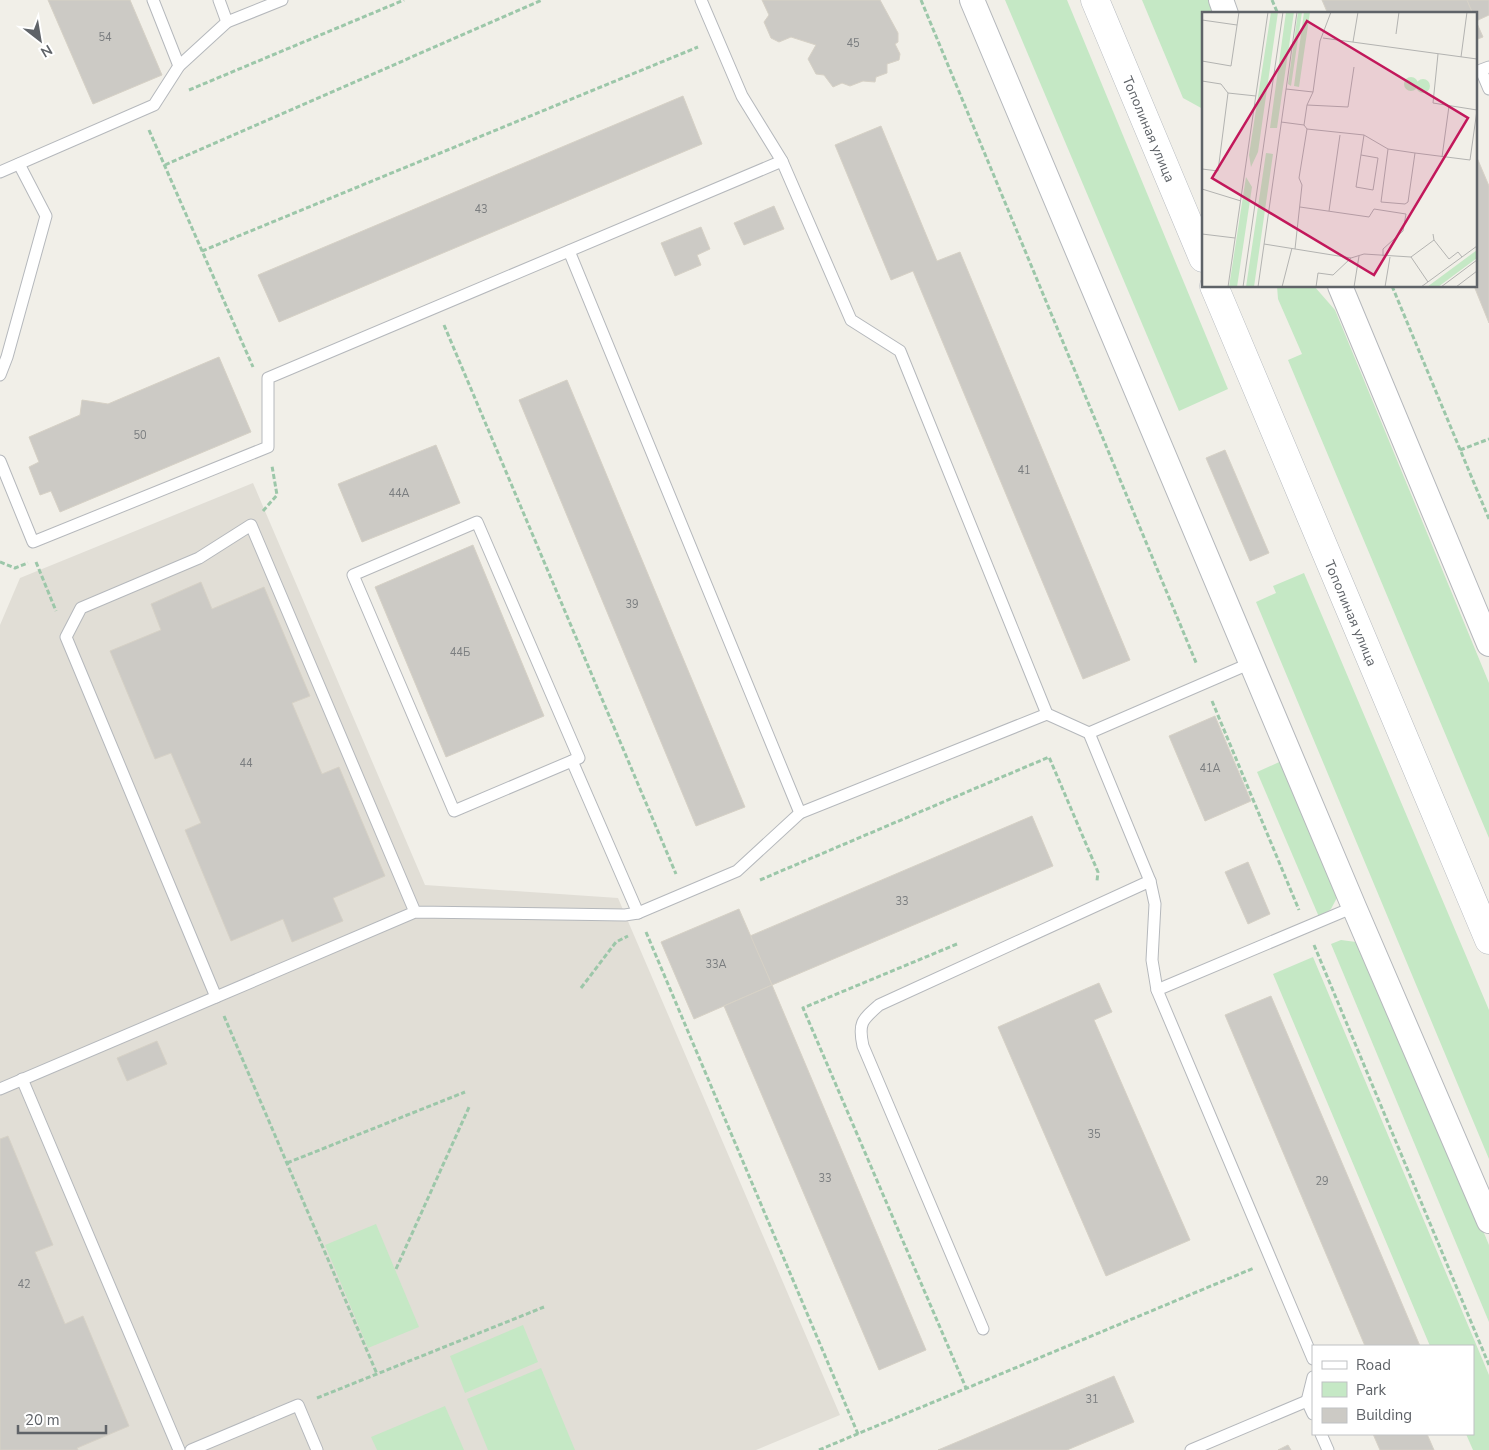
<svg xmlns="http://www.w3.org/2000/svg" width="1489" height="1450" font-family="'Nunito Sans',sans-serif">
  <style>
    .education { fill: #e1ded6 }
    .green { fill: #c5e8c5 }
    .building { fill: #cccac5; stroke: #d6d1c6 }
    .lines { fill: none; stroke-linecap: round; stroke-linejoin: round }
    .lane-casing { stroke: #b5b8bc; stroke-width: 13 }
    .street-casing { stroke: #b5b8bc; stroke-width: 26 }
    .secondary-casing { stroke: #b6babf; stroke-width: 29 }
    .path { stroke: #9cc7a9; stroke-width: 3; stroke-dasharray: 5 2.5; stroke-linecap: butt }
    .lane { stroke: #fff; stroke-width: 11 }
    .street { stroke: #fff; stroke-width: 24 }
    .secondary { stroke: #fff; stroke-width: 28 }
    .labels { text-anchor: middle; stroke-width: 4; stroke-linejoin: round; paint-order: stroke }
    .number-label { font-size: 11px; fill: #7a7d7f }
    .street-label { font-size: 14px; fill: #5f6368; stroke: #fff }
    .inset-road { fill: none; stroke: #b3b3b1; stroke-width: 1 }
    .view { fill: #c2185b; fill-opacity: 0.15; stroke: #c2185b; stroke-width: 2.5 }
    .inset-edge { fill: none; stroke: #5f6368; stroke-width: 2.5 }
  </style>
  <rect width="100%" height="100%" fill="#f1efe8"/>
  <path class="education" d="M 253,483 L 425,885 L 618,898 L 840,1415 L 756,1450 L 0,1450 L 0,625 L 20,578 Z"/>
  <g class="green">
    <path d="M 1005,0 L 1067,0 L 1228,389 L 1179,411 Z"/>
    <path d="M 1142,0 L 1209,0 L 1214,14 L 1203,14 L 1203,109 L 1183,98 Z"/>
    <path d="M 1277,286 L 1314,286 L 1335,310 L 1489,683 L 1489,838 L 1288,360 L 1302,354 L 1278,299 Z"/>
    <path d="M 1304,573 L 1489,1010 L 1489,1159 L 1256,602 L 1276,593 L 1273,586 Z"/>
    <path d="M 1286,759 L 1340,892 L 1331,909 L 1319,917 L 1257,772 Z"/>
    <path d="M 1341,940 L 1356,942 L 1367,952 L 1489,1245 L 1489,1322 L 1331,944 Z"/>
    <path d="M 1313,957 L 1489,1375 L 1489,1450 L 1473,1450 L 1466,1434 L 1473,1434 L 1473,1346 L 1430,1346 L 1273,974 Z"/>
    <path d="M 376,1224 L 419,1327 L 368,1348 L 325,1245 Z"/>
    <path d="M 523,1325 L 538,1362 L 465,1393 L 450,1356 Z"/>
    <path d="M 541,1368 L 575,1450 L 488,1450 L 467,1399 Z"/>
    <path d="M 445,1406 L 464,1450 L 377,1450 L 371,1437 Z"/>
  </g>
  <g class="building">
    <path d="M 48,0 L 130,0 L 162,75 L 93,104 Z"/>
    <path d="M 762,0 L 880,0 L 898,33 L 898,42 L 895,44 L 900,54 L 899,60 L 887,64 L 887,73 L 876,77 L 875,82 L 863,81 L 850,86 L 842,83 L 833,87 L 824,75 L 816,74 L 808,59 L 816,45 L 791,37 L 779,42 L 771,38 L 764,22 L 769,15 Z"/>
    <path d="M 1322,0 L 1467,0 L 1473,14 L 1328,14 Z"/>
    <path d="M 1467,0 L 1489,0 L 1489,15 L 1476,21 L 1475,14 L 1473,14 Z"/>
    <path d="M 1475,19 L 1483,37 L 1475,40 Z"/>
    <path d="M 683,96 L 702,144 L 279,322 L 258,275 Z"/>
    <path d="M 881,126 L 937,261 L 960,252 L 1130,660 L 1083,679 L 913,271 L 891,280 L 835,145 Z"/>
    <path d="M 1475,153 L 1489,186 L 1489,323 L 1474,286 L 1475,286 Z"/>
    <path d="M 774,206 L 784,229 L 744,245 L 734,223 Z"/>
    <path d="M 701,227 L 710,249 L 697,255 L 701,265 L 675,276 L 661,243 Z"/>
    <path d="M 219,357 L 251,432 L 60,512 L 51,491 L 40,495 L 29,467 L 39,462 L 29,437 L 80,415 L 82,400 L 108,404 Z"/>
    <path d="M 567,380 L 745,807 L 696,826 L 519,400 Z"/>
    <path d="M 436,445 L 460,503 L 362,542 L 338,484 Z"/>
    <path d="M 1225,450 L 1269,553 L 1250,561 L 1206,458 Z"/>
    <path d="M 473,545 L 544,716 L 446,757 L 375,587 Z"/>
    <path d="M 201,582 L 212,609 L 264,587 L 310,696 L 292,703 L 322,774 L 339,767 L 385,876 L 333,898 L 343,921 L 292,942 L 283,919 L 231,941 L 185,830 L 201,823 L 171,753 L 155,759 L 110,651 L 161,630 L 151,604 Z"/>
    <path d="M 1215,716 L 1251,801 L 1205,821 L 1169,736 Z"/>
    <path d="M 1032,816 L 1053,866 L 772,985 L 750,936 Z"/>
    <path d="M 1248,862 L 1270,914 L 1248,924 L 1225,872 Z"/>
    <path d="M 739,909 L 772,985 L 694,1019 L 661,942 Z"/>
    <path d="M 1099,983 L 1112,1012 L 1094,1020 L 1190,1240 L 1106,1276 L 998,1027 Z"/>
    <path d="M 772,985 L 926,1350 L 879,1370 L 724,1006 Z"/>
    <path d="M 1271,996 L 1420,1346 L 1365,1346 L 1225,1015 Z"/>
    <path d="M 157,1041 L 167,1064 L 127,1081 L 117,1058 Z"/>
    <path d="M 8,1136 L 53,1245 L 35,1252 L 65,1324 L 83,1316 L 129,1426 L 77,1448 L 78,1450 L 0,1450 L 0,1139 Z"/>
    <path d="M 1114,1376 L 1134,1422 L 1067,1450 L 938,1450 Z"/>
    <path d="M 1373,1434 L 1427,1434 L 1434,1450 L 1380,1450 Z"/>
    <path d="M 1288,1445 L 1291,1450 L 1278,1450 Z"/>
  </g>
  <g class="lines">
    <defs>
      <g id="lane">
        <path d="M 153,0 L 179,66"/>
        <path d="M 219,0 L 227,22"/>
        <path d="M 701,0 L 742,96 L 782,161 L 851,320 L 900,351 L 1047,714 L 1089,733 L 1150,881 L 1155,904 L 1152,960 L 1157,990"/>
        <path d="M 1489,67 L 1481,70 L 1489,89"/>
        <path d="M 0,172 L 154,105 L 179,66 L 227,22 L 282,0"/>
        <path d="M 569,251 L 800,813"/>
        <path d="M 0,375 L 7,357 L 46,216 L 19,164"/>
        <path d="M 0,461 L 33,542 L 268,447 L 268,378 L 782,161"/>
        <path d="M 477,522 L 579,758 L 454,811 L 353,575 Z"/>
        <path d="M 1089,733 L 1251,663"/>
        <path d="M 572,761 L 638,913"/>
        <path d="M 415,912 L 251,525 L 199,558 L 81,608 L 66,637 L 216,997 L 415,912 L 625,915 L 638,913 L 737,871 L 800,813 L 1047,714"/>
        <path d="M 22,1079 L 179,1450"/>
        <path d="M 0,1089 L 216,997"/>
        <path d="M 983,1329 L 863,1046 C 858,1023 862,1020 879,1005 L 1150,881"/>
        <path d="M 1313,1359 L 1157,990 L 1354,907"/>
        <path d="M 1313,1377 L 1307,1401 L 1313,1414"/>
        <path d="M 1321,1434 L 1328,1450"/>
        <path d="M 191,1450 L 298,1405 L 317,1450"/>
        <path d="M 1191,1450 L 1307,1401"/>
      </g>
      <g id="street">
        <path d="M 972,0 L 1354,907 L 1489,1221"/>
        <path d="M 1221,0 L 1226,14"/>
        <path d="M 1340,286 L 1489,644"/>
      </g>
      <g id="secondary">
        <path d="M 1095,0 L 1203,258"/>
        <path d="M 1214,286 L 1489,940"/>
      </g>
    </defs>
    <use href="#lane" class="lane-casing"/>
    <use href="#street" class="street-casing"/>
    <use href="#secondary" class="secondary-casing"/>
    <g class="path">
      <path d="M 921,0 L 1197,665"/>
      <path d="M 1272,0 L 1278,14"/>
      <path d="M 189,90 L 404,0"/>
      <path d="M 149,130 L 253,367"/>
      <path d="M 165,165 L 542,0"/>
      <path d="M 202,251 L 698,47"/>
      <path d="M 1392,286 L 1489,519"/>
      <path d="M 444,325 L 676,874"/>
      <path d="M 1460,450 L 1489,439"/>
      <path d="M 263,511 L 277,495 L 272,466"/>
      <path d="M 0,562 L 15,568 L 28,563"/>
      <path d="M 36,562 L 56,611"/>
      <path d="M 1212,701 L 1299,910"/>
      <path d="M 760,880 L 1049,757 L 1098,872 L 1097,881"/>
      <path d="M 646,932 L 858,1434"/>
      <path d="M 957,944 L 803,1008 L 966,1388"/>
      <path d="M 1314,945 L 1489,1365"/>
      <path d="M 581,988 L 616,942 L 628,936"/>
      <path d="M 224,1016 L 377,1374"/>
      <path d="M 287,1163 L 465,1092"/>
      <path d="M 396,1269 L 470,1105"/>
      <path d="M 317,1398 L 544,1307"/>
      <path d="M 819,1450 L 1254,1268"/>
    </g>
    <use href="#lane" class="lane"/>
    <use href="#street" class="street"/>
    <use href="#secondary" class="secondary"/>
  </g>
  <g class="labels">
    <g class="number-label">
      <text x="105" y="41">54</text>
      <text x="853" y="47">45</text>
      <text x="481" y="213">43</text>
      <text x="140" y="439">50</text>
      <text x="1024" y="474">41</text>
      <text x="399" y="497">44А</text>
      <text x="632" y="608">39</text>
      <text x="460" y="656">44Б</text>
      <text x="246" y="767">44</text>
      <text x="1210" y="772">41А</text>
      <text x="902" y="905">33</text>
      <text x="716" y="968">33А</text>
      <text x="1094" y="1138">35</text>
      <text x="825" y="1182">33</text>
      <text x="1322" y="1185">29</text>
      <text x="24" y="1288">42</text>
      <text x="1092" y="1403">31</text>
    </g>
    <g class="street-label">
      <text transform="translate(1149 129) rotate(67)" y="5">Тополиная улица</text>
      <text transform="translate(1351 613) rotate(67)" y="5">Тополиная улица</text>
    </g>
  </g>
  <g transform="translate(1202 12)">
    <rect width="275" height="275" fill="#f1efe8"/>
    <path d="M 69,0 L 76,0 L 56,140 L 49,155 L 47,143 ZM 84,0 L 92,0 L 75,116 L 68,116 ZM 96,0 L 100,0 L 89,74 L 86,72 ZM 102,0 L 108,0 L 97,75 L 92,74 ZM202 72a7 7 0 1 1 14 0a7 7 0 1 1-14 0ZM214 74a7 7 0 1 1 14 0a7 7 0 1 1-14 0ZM 64,141 L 71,142 L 52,275 L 44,275 ZM 44,165 L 50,175 L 35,275 L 27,275 ZM 275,238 L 275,246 L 236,275 L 225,275 Z" fill="#c5e8c5"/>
    <path class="inset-road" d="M 0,8 L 35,13M 194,22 L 197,0M 121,26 L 275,47M 151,30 L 156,0M 236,42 L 231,91 L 275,98M 259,45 L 265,0M 0,49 L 29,54 L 37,0M 0,69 L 19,72 L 26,81 L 54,84M 84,77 L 111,80 L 118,29 L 129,0M 105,93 L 146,95 L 152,55M 79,110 L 102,113M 105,117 L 162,123 L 186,137 L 213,141 L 206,190 L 203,192 L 179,190 L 186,137M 213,141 L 268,148 L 275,98M 159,143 L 176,146 L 171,178 L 154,175 L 162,123M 240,145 L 247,94M 0,157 L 16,159 L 26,81M 0,177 L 39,189M 98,195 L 167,205 L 172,197 L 204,202 L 201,219 L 181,237 L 181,244M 127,199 L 138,123M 0,222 L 33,226M 232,228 L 247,247 L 256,240 L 260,245M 62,232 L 149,246 L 162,242 L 209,245 L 226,270M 93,237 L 100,173 L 97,166 L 105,117 L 102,113 L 105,93 L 111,80M 209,245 L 232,228 L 231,222M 26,275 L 66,0M 41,275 L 81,0M 56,275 L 95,0M 80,275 L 90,236M 114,275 L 116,261 L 131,263 L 149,246M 152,275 L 157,244M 183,275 L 188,245M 219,275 L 275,234M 239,275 L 275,248M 254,275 L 275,259"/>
    <path class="view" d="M 105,9 L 266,106 L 172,263 L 10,166 Z"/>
    <rect width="275" height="275" class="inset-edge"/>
  </g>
  <rect x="1312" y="1345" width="162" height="90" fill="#ffffff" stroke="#bfc1c3"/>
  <rect x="1322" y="1361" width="25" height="8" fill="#ffffff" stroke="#bfc1c3"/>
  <text x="1356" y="1370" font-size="15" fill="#5f6368">Road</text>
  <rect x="1322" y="1382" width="25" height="15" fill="#c5e8c5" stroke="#bfc1c3"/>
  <text x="1356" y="1395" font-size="15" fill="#5f6368">Park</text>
  <rect x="1322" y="1408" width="25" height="15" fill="#cccac5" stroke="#bfc1c3"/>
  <text x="1356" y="1420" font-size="15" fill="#5f6368">Building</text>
  <g transform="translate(40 40) rotate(149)" stroke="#ffffff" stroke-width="4" paint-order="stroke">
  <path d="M0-4L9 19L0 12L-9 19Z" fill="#5f6368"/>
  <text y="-8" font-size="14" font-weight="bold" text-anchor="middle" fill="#5f6368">N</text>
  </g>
  <path d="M18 1425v8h88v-8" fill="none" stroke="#5f6368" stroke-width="2.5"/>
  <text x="25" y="1425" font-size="15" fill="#5f6368" stroke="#ffffff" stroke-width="4" paint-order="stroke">20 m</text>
</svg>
